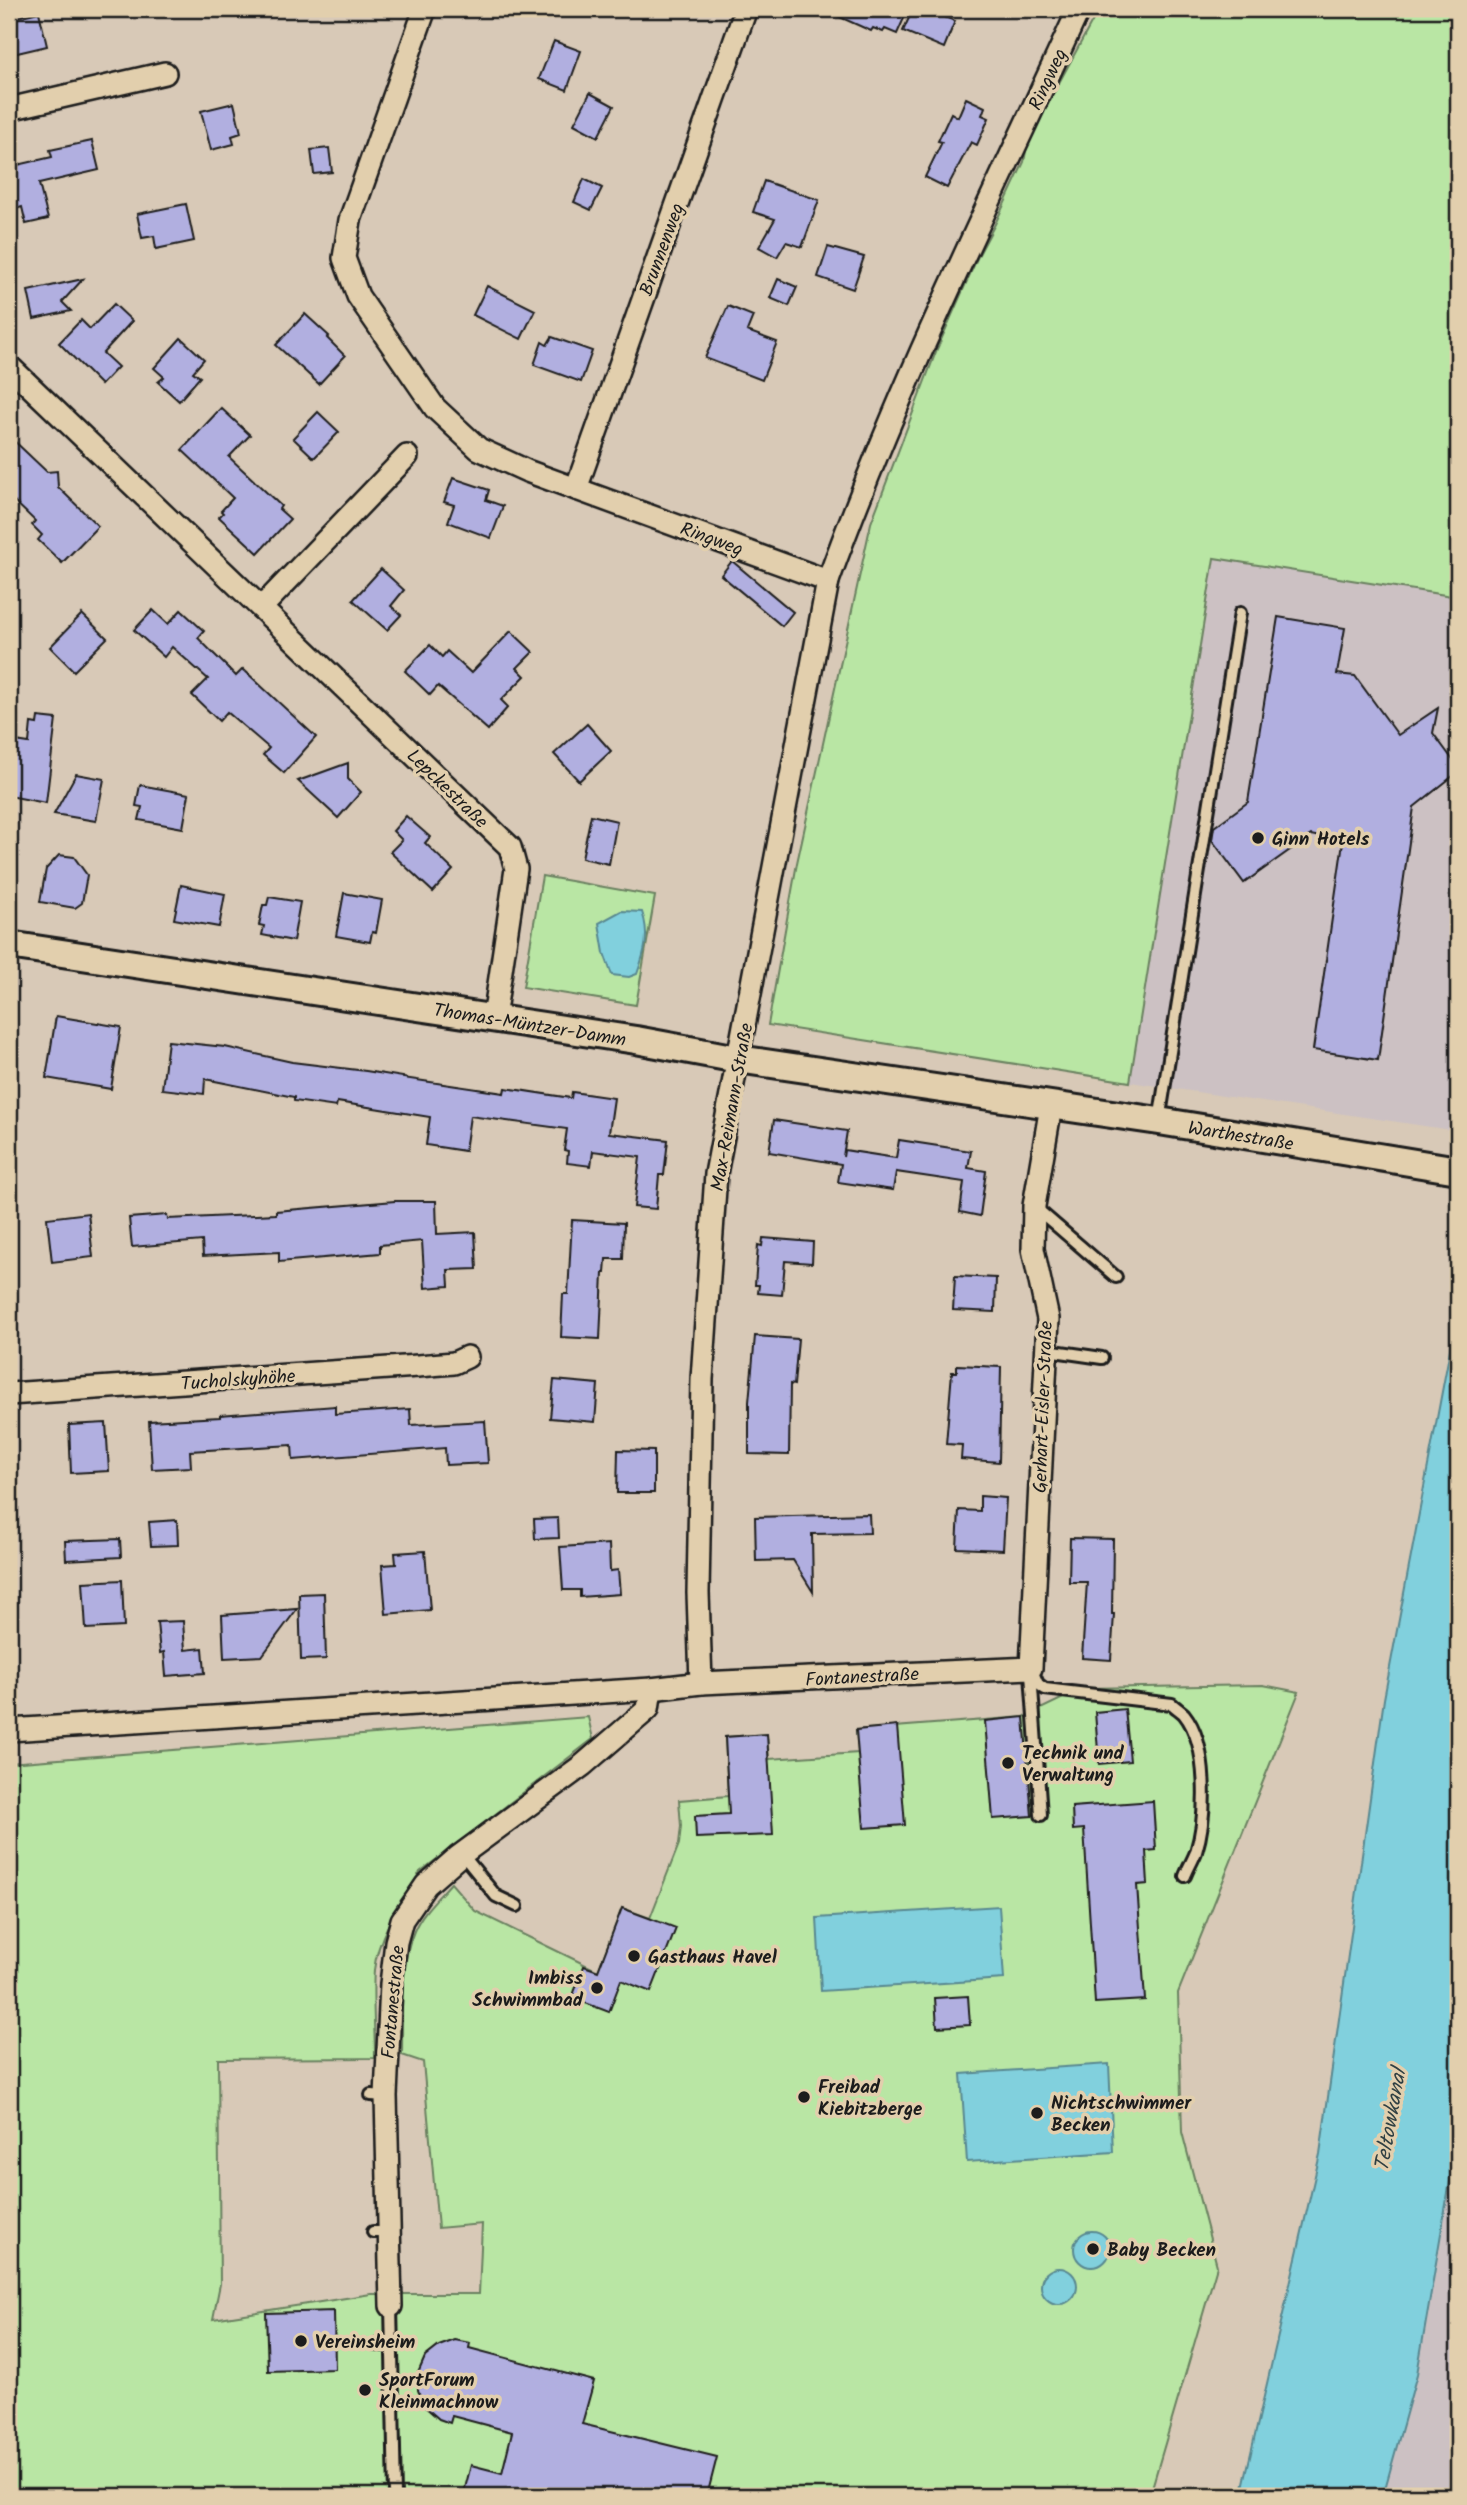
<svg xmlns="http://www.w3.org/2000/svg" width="1467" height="2505" font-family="Kalam,sans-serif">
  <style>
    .built { fill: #ccc1c3 }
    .green { fill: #b9e6a4; stroke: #6a8160; stroke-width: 2 }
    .water { fill: #81d0dd; stroke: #598890; stroke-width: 2 }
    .building { fill: #b1afe0; stroke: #1c1c1c; stroke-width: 2 }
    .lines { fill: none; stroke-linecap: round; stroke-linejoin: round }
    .service-casing { stroke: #1c1c1c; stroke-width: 16 }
    .minor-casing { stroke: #1c1c1c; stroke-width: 26 }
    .tertiary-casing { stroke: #1c1c1c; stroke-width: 32 }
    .service { stroke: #e2cfad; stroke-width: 10 }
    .minor { stroke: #e2cfad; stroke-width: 21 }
    .tertiary { stroke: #e2cfad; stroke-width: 26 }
    .poi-dot { fill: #1c1c1c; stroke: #e2cfad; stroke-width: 2.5 }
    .labels { text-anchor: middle; stroke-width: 7; stroke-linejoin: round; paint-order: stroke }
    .street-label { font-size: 19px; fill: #1c1c1c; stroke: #e2cfad }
    .poi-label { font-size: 19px; font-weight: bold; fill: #1c1c1c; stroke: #e2cfad; text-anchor: start }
    .water-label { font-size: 21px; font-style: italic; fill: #304043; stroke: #e2cfad }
  </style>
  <rect width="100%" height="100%" fill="#d8c9b7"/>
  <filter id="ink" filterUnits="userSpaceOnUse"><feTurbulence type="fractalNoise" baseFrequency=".0143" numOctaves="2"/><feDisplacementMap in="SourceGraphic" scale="14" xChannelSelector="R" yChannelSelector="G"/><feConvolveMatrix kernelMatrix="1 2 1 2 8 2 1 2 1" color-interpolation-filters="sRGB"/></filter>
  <g filter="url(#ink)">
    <g class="built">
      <path d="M 1214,557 L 1458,597 L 1458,1131 L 1130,1082 Z"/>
      <path d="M 1458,2134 L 1458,2496 L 1383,2496 L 1417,2374 Z"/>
    </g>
    <g class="green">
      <path d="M 1099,9 L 1458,9 L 1458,597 L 1214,558 L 1130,1082 L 768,1025 L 797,863 L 871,523 L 937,349 L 978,256 L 995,224 L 1024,162 L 1032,119 L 1054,92 Z"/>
      <path d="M 542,876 L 655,896 L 636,1005 L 523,987 Z"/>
      <path d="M 1263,1685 L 1299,1692 L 1178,1993 L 1182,2132 L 1217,2266 L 1152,2488 L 1220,2496 L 9,2496 L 9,1763 L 588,1717 L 593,1739 L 420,1872 C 401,1902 378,1934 374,1970 C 372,1999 375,2029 375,2058 L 218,2059 L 220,2284 L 213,2319 L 371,2294 L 479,2294 L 482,2224 L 438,2228 L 423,2062 L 402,2055 C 403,2016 398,1968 414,1931 C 422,1912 438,1898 451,1883 L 475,1911 L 598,1971 L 622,1908 L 650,1918 L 679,1844 L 681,1826 L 679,1800 L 728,1796 L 725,1737 L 767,1734 L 769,1759 L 858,1753 L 856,1730 L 1024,1717 L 1084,1688 Z"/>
    </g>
    <g class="water">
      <path d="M 621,911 L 642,912 C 650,934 645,952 637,974 L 629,977 L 612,975 L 604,953 L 599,923 Z"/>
      <path d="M 1458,1307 L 1458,2134 L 1417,2374 L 1383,2496 L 1241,2496 L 1320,2154 L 1384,1699 Z"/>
      <path d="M 999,1906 L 1004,1979 L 821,1991 L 817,1918 Z"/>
      <path d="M 1109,2064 L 1113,2152 L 967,2162 L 961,2074 Z"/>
      <circle cx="1092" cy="2249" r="18"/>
      <circle cx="1059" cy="2286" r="18"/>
    </g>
    <g class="building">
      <path d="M 822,9 L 895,9 L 894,11 L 905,16 L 897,34 L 885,29 L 883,32 L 873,28 L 871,31 Z"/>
      <path d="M 913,9 L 924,9 L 955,21 L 944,48 L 903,31 Z"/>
      <path d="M 39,12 L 47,46 L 13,54 L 9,36 L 9,19 Z"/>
      <path d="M 554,41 L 581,51 L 567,90 L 539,79 Z"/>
      <path d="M 590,93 L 614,106 L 598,137 L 574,124 Z"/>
      <path d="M 966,98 L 985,107 L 982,115 L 989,118 L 977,145 L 971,142 L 947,188 L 925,177 L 942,142 L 938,141 L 951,113 L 958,117 Z"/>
      <path d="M 234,103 L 241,133 L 232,136 L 234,144 L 211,150 L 201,111 Z"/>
      <path d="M 92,141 L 99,170 L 39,184 L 48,219 L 26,224 L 22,207 L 9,211 L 9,167 L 52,157 L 50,150 Z"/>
      <path d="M 329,148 L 332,172 L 314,174 L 311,150 Z"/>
      <path d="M 584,179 L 602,188 L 591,210 L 574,202 Z"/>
      <path d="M 764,181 L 819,200 L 802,247 L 786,242 L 777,257 L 759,247 L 775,219 L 753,212 Z"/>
      <path d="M 186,204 L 194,241 L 156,249 L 154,236 L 142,238 L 137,214 Z"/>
      <path d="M 828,247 L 864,257 L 853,289 L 818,277 Z"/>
      <path d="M 83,279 L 62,302 L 71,311 L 34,319 L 28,291 Z"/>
      <path d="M 778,279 L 797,287 L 789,306 L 770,298 Z"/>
      <path d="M 487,286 L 535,310 L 521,339 L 473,315 Z"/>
      <path d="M 114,304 L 132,321 L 103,353 L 118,367 L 101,385 L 59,343 L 81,320 L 90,329 Z"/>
      <path d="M 728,306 L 753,316 L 747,331 L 777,342 L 762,380 L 705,358 Z"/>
      <path d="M 305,314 L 329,336 L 327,338 L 345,356 L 319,384 L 276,345 Z"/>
      <path d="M 552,337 L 592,351 L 581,382 L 534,365 L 542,342 L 547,345 Z"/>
      <path d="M 181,338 L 204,359 L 193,372 L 200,377 L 179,401 L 158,382 L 164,377 L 154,368 Z"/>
      <path d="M 221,408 L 250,435 L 229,457 L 281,506 L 279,509 L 290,519 L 258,553 L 219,517 L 223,513 L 221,511 L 233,498 L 182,450 Z"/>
      <path d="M 318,412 L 339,432 L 314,458 L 293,438 Z"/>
      <path d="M 9,436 L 47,472 L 57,471 L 58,487 L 98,526 L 62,563 L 38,540 L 42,535 L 32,525 L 35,521 L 9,496 Z"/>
      <path d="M 453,478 L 489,490 L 486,500 L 503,506 L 491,538 L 448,522 L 454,505 L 444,502 Z"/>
      <path d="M 732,561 L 793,612 L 782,626 L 721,575 Z"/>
      <path d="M 381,569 L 404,590 L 391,606 L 401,615 L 387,630 L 353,600 Z"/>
      <path d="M 153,610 L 168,624 L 181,610 L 204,631 L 198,638 L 236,676 L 243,669 L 316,737 L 284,773 L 263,755 L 269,748 L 227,712 L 219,721 L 192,695 L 208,679 L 172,647 L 164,657 L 134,630 Z"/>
      <path d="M 82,614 L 107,638 L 74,671 L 50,647 Z"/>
      <path d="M 1278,617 L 1345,628 L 1337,674 L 1355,676 L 1398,735 L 1438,708 L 1433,733 L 1458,767 L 1458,772 L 1414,807 L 1378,1060 L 1313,1050 L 1343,842 L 1311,835 L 1244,883 L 1212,840 L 1214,827 L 1248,802 Z"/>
      <path d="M 511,631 L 533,652 L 517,668 L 525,676 L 501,700 L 508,707 L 488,730 L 438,686 L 430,695 L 405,671 L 430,645 L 442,657 L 447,651 L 471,673 Z"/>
      <path d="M 38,717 L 56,719 L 46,803 L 9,796 L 9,740 L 29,743 L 31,723 L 37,724 Z"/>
      <path d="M 587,724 L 611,751 L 579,781 L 554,754 Z"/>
      <path d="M 348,763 L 348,779 L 361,792 L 338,818 L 298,781 Z"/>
      <path d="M 76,774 L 104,779 L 96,821 L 54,814 Z"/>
      <path d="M 140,785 L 189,794 L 183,828 L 139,820 L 142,807 L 136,806 Z"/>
      <path d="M 591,815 L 617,821 L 609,864 L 582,858 Z"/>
      <path d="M 406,816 L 430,837 L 425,843 L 453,870 L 433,892 L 390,852 L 402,840 L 393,831 Z"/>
      <path d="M 59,855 L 74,857 L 87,875 L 82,903 L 75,908 L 40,902 L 46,869 Z"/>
      <path d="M 181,885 L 225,894 L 219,927 L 174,919 Z"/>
      <path d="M 344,893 L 382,900 L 376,933 L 372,932 L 370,942 L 336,936 Z"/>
      <path d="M 269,897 L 300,902 L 293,941 L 262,935 L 264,926 L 259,925 L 263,905 L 267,905 Z"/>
      <path d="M 56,1016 L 121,1027 L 111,1089 L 46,1078 Z"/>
      <path d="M 168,1041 L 225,1047 L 292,1062 L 366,1071 L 403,1077 L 403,1078 L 504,1093 L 505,1088 L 571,1098 L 572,1092 L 614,1098 L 609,1133 L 668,1140 L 664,1175 L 659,1175 L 656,1209 L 634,1207 L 640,1157 L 593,1151 L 591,1166 L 567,1163 L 568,1151 L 564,1150 L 567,1129 L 470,1116 L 465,1151 L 426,1145 L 430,1117 L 337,1102 L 336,1107 L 294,1101 L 294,1097 L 205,1079 L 204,1094 L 162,1089 Z"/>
      <path d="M 774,1120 L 847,1131 L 843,1157 L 844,1150 L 896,1158 L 899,1140 L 971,1151 L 968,1168 L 986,1171 L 980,1216 L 960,1212 L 964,1182 L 896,1172 L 893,1190 L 838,1182 L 841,1164 L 769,1152 Z"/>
      <path d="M 395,1201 L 436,1201 L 437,1234 L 475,1232 L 477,1269 L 448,1270 L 449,1286 L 425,1288 L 422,1241 L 380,1245 L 380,1253 L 279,1262 L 279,1252 L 203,1256 L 202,1241 L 132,1247 L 129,1218 L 167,1215 L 168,1219 L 276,1214 L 276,1211 Z"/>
      <path d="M 88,1213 L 93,1257 L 52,1262 L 47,1218 Z"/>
      <path d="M 572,1220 L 624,1223 L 623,1259 L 606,1259 L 605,1273 L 603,1273 L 600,1339 L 561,1337 L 563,1294 L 568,1294 Z"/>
      <path d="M 763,1238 L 813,1242 L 812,1263 L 785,1261 L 782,1295 L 758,1293 L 759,1285 L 755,1285 L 758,1245 L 762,1246 Z"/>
      <path d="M 955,1276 L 996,1278 L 995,1312 L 953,1310 Z"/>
      <path d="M 755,1336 L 798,1339 L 794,1385 L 790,1384 L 789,1455 L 749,1454 L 749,1402 Z"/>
      <path d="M 957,1365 L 1001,1367 L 999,1462 L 961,1459 L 962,1445 L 946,1444 L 952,1372 L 957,1372 Z"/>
      <path d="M 554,1380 L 598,1384 L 595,1422 L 550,1418 Z"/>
      <path d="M 335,1406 L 335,1414 L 410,1409 L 411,1425 L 485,1421 L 488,1463 L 446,1465 L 445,1448 L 293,1460 L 292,1445 L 190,1451 L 191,1467 L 152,1469 L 149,1421 L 220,1417 L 220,1415 Z"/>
      <path d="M 106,1423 L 109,1471 L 71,1473 L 69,1425 Z"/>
      <path d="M 618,1450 L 654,1451 L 654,1493 L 617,1493 Z"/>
      <path d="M 980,1496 L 1006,1498 L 1003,1550 L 957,1548 L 959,1510 L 980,1511 Z"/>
      <path d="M 869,1514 L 870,1533 L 812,1534 L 813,1592 L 793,1560 L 756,1561 L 755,1517 Z"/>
      <path d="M 558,1518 L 559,1538 L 535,1539 L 534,1519 Z"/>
      <path d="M 177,1520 L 178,1545 L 151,1546 L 149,1522 Z"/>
      <path d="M 1070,1538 L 1113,1539 L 1112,1614 L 1114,1614 L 1111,1660 L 1082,1658 L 1087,1582 L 1069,1582 Z"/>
      <path d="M 120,1539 L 121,1557 L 66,1560 L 65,1541 Z"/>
      <path d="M 609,1544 L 610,1571 L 618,1570 L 620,1594 L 580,1597 L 580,1590 L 563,1590 L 560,1547 Z"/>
      <path d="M 425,1551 L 430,1610 L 386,1614 L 382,1565 L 396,1564 L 395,1553 Z"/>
      <path d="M 122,1580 L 124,1627 L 86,1629 L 83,1582 Z"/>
      <path d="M 324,1593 L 326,1659 L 301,1660 L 299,1594 Z"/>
      <path d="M 297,1609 L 262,1656 L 224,1658 L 222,1615 Z"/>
      <path d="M 183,1621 L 185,1650 L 203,1648 L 205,1673 L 166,1676 L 164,1652 L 160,1653 L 157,1622 Z"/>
      <path d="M 1125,1709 L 1130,1761 L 1099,1764 L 1095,1712 Z"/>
      <path d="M 1024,1717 L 1032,1816 L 993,1819 L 985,1721 Z"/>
      <path d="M 897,1726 L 905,1825 L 864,1828 L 856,1730 Z"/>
      <path d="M 767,1734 L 773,1835 L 696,1838 L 695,1816 L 729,1814 L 725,1737 Z"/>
      <path d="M 1153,1801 L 1156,1850 L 1146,1851 L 1148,1884 L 1137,1885 L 1145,2000 L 1095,2003 L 1084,1829 L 1073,1830 L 1072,1807 Z"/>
      <path d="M 622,1908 L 676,1928 L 651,1992 L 621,1980 L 609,2012 L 572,1998 L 584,1966 L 598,1971 Z"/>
      <path d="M 968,1996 L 970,2025 L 937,2027 L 935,1998 Z"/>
      <path d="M 334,2311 L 335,2369 L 268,2371 L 266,2313 Z"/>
      <path d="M 455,2340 L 470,2343 L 469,2348 L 594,2381 L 582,2424 L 717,2457 L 707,2496 L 463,2496 L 471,2465 L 502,2473 L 512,2432 L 452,2416 L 450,2423 L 439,2419 L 424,2406 L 418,2390 L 418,2373 L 425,2357 L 439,2346 Z"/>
    </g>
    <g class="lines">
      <defs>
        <g id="service">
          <path d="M 1159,1121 L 1240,613"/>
          <path d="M 1036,1208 L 1116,1277"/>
          <path d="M 1047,1350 L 1102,1358"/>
          <path d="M 1031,1668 L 1038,1684 L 1045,1689 L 1172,1704 C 1175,1707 1181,1711 1184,1714 C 1209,1745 1207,1816 1196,1852 C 1193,1860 1188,1868 1185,1876"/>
          <path d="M 1031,1674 L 1041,1815"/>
          <path d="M 462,1854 L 496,1896 L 517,1906"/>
          <path d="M 371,2095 L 386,2096"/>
          <path d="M 373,2232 L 388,2232"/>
          <path d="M 391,2306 L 395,2496"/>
          <path d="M 377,2345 L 392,2345"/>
        </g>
        <g id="minor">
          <path d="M 425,9 L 350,220 L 344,258 L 358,296 L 435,408 L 479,449 L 527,471 L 828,581"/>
          <path d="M 9,109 L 165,73"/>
          <path d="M 9,366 L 510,847 L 516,869 L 494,1018"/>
          <path d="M 576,489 L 746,9"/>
          <path d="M 261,608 L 407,456"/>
          <path d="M 9,1394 L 418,1366 L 454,1363 L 467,1357"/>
          <path d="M 701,1683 L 698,1593 L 702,1379 L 716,1174 L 828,581 C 899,385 992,198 1079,9"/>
          <path d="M 9,1730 L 651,1689 L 701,1683 L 1031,1668 L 1048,1319 L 1033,1249 L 1034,1206 L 1051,1106"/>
          <path d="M 391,2306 L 386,2096 L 391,1984 L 396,1942 L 402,1920 L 426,1885 L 458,1857 L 583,1765 L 648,1709 L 651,1689"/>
        </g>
        <path id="tertiary" d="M 9,945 L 636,1040 L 738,1059 L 1159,1121 L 1458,1170"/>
      </defs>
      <use href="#service" class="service-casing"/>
      <use href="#minor" class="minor-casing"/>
      <use href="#tertiary" class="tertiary-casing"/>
      <use href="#service" class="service"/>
      <use href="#minor" class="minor"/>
      <use href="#tertiary" class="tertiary"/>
    </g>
  </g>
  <g class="poi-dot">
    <circle cx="1258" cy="838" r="7"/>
    <circle cx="1008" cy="1763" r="7"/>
    <circle cx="634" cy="1956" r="7"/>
    <circle cx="597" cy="1988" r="7"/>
    <circle cx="804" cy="2097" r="7"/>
    <circle cx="1037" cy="2113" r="7"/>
    <circle cx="1093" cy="2249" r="7"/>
    <circle cx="301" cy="2341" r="7"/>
    <circle cx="365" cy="2390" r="7"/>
  </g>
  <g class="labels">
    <g class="street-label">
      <text transform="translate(1047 79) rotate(-65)" y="7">Ringweg</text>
      <text transform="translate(661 249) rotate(-70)" y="7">Brunnenweg</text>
      <text transform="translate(712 538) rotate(20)" y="7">Ringweg</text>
      <text transform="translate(448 788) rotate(44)" y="7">Lepckestraße</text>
      <text transform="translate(530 1024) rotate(9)" y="7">Thomas-Müntzer-Damm</text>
      <text transform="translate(731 1107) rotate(-80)" y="7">Max-Reimann-Straße</text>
      <text transform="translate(1241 1135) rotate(9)" y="7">Warthestraße</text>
      <text transform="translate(238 1379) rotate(-4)" y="7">Tucholskyhöhe</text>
      <text transform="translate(1042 1407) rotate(-88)" y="7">Gerhart-Eisler-Straße</text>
      <text transform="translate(862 1676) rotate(-3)" y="7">Fontanestraße</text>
      <text transform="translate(392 2002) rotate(-85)" y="7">Fontanestraße</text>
    </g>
    <g class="poi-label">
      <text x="1272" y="845">Ginn Hotels</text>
      <text x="1022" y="1759">Technik und<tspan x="1022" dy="22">Verwaltung</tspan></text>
      <text x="648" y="1963">Gasthaus Havel</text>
      <text x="583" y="1984" text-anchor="end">Imbiss<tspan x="583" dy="22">Schwimmbad</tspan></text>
      <text x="818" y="2093">Freibad<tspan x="818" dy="22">Kiebitzberge</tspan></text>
      <text x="1051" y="2109">Nichtschwimmer<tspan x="1051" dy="22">Becken</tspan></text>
      <text x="1107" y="2256">Baby Becken</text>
      <text x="315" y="2348">Vereinsheim</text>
      <text x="379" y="2386">SportForum<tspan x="379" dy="22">Kleinmachnow</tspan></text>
    </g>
    <g class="water-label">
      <text transform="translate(1390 2120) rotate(-80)" y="7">Teltowkanal</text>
    </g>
  </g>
  <rect width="1467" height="2505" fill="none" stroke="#e2cfad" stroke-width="35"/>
  <rect x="18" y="18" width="1432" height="2470" fill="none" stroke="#1c1c1c" stroke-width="2.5" filter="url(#ink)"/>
</svg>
